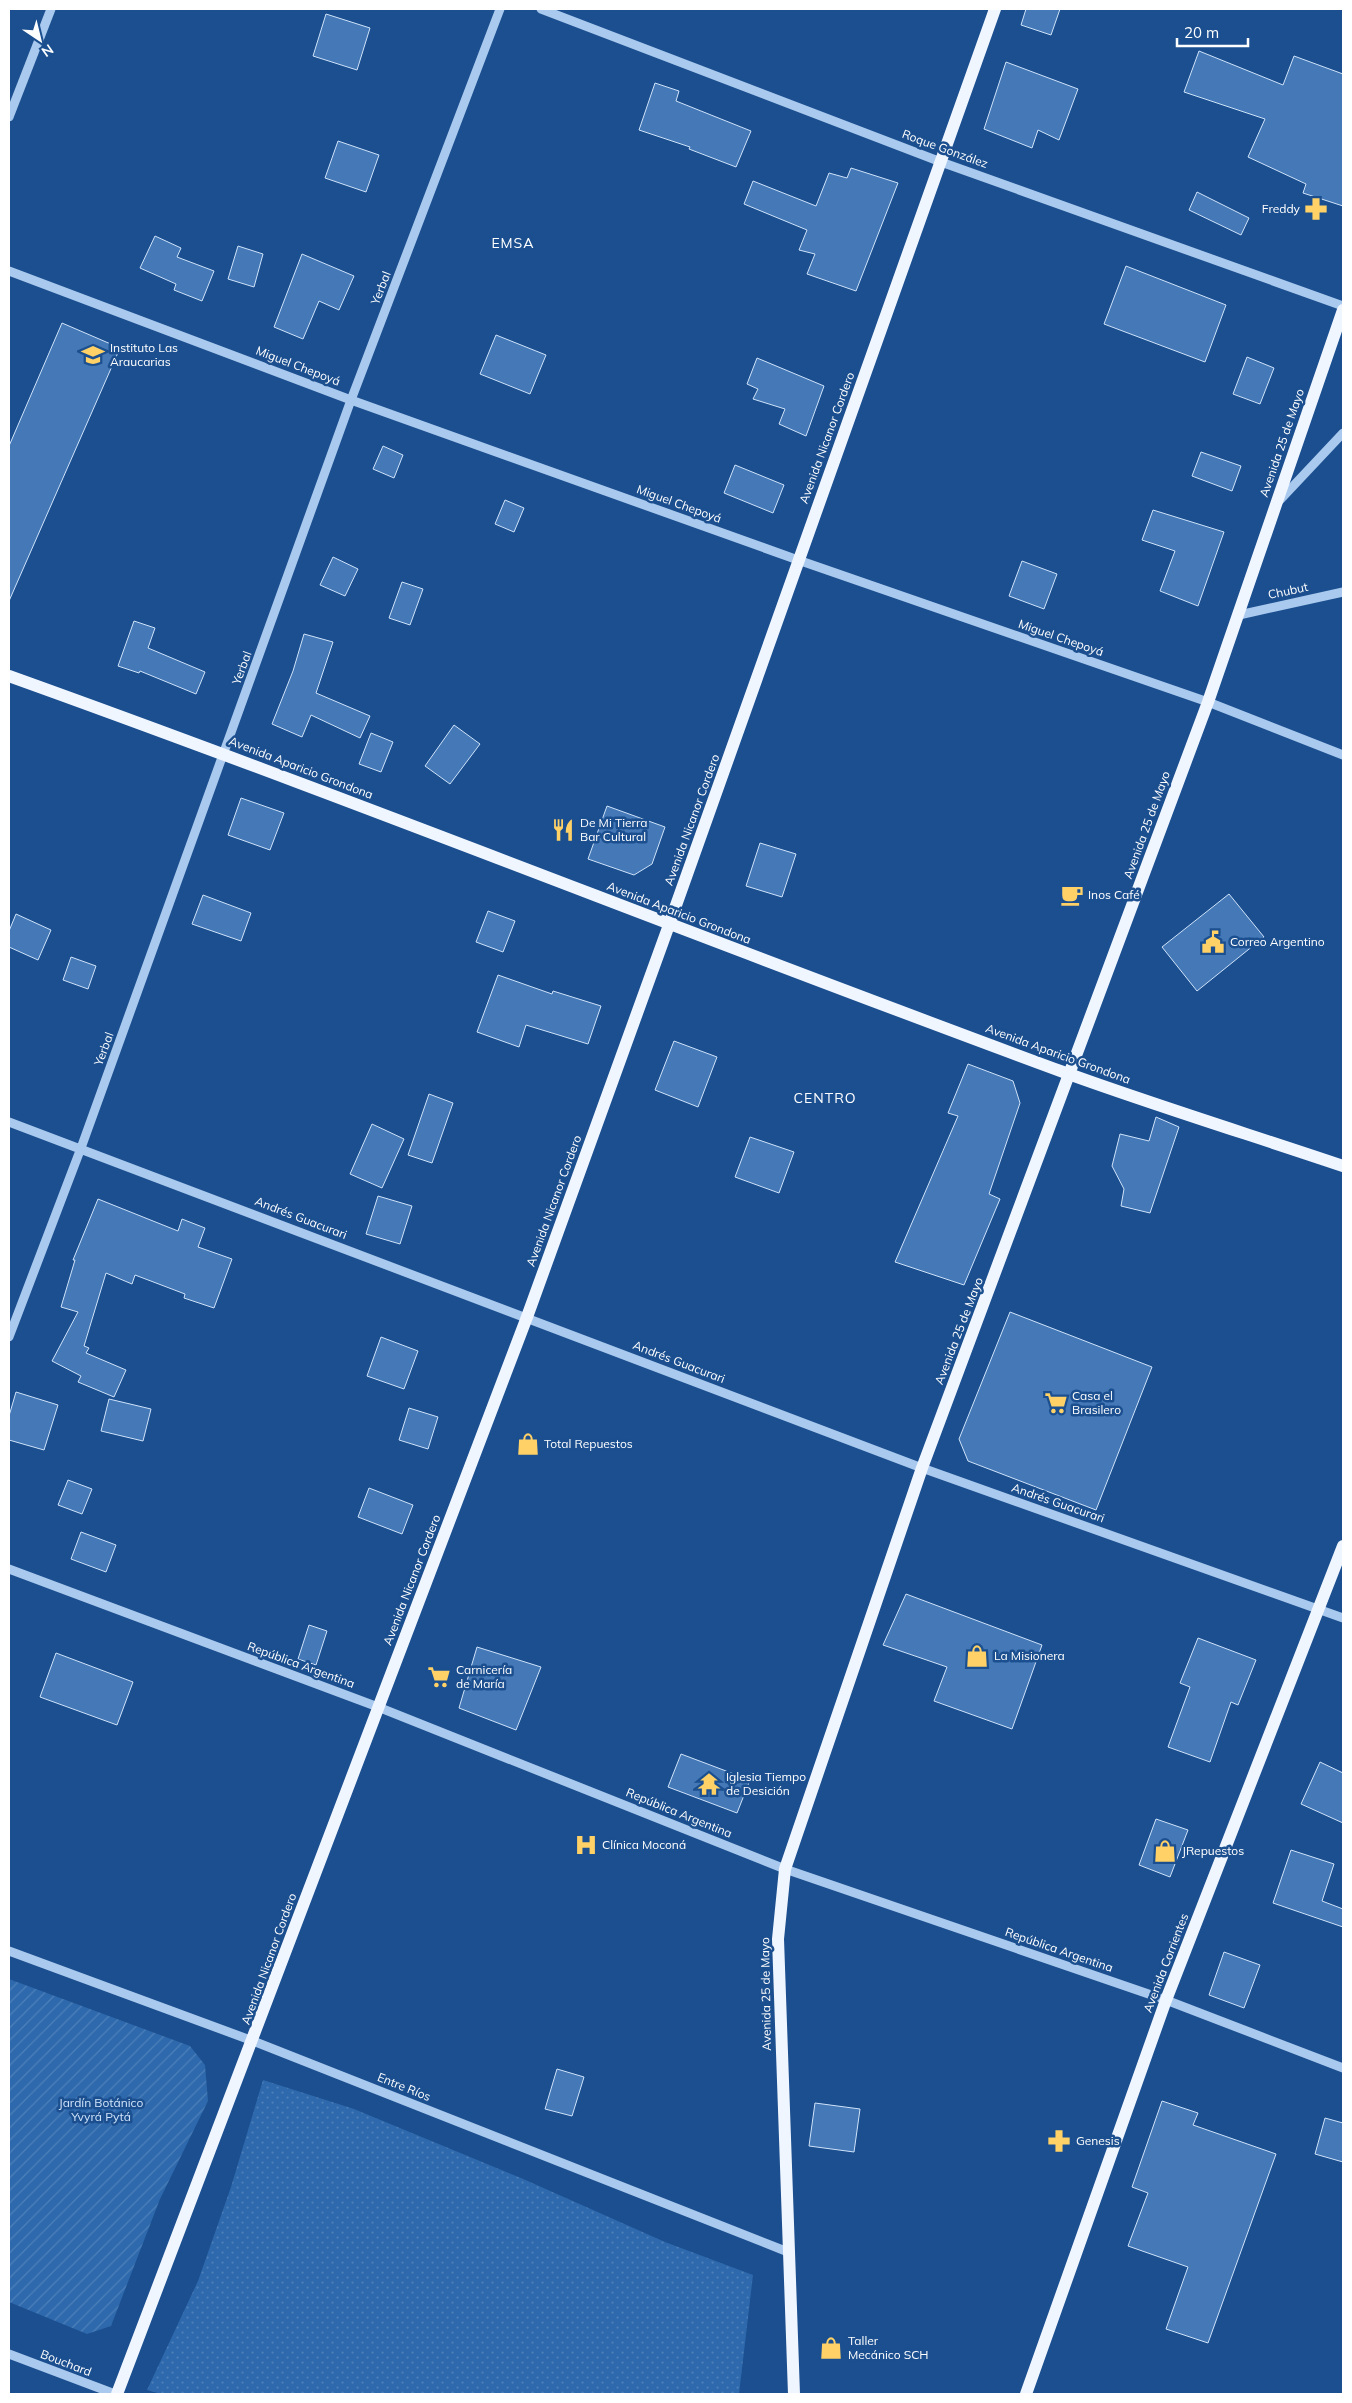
<svg xmlns="http://www.w3.org/2000/svg" width="1352" height="2403" font-family="Mulish,sans-serif">
  <style>
    .grass { fill: url(#grass-dots) }
    .garden { fill: url(#garden-furrows) }
    .building { fill: #4478b7; stroke: #cfe3fa }
    .lines { fill: none; stroke-linecap: round; stroke-linejoin: round }
    .minor { stroke: #a9c9ee; stroke-width: 9 }
    .major { stroke: #f0f6ff; stroke-width: 12 }
    .labels { text-anchor: middle; stroke-width: 5; stroke-linejoin: round; paint-order: stroke }
    .street-label { font-size: 12px; fill: #fff; stroke: #1b4f8f }
    .poi-label { font-size: 12px; fill: #fff; stroke: #1b4f8f; text-anchor: start }
    .park-label { font-size: 12px; fill: #cfe3fa; stroke: #1b4f8f }
    .neighbourhood-label { font-size: 14px; letter-spacing: 1px; fill: #fff; stroke: #1b4f8f }
  </style>
  <defs>
    <pattern id="grass-dots" width="8" height="8" patternUnits="userSpaceOnUse" patternTransform="scale(1.25)"><rect width="8" height="8" fill="#2e69ad"/><path d="M2 2h.1M6 6h.1" fill="none" stroke="#4d80b9" stroke-width="1.8" stroke-linecap="round"/></pattern>
    <pattern id="garden-furrows" width="10" height="10" patternUnits="userSpaceOnUse" patternTransform="scale(1.25)"><rect width="10" height="10" fill="#2e69ad"/><path d="M-1 1l2-2M0 10L10 0M9 11l2-2" fill="none" stroke="#4d80b9"/></pattern>
  </defs>
  <rect width="100%" height="100%" fill="#1b4f8f"/>
  <path class="grass" d="M 263,2080 L 354,2109 L 521,2178 L 665,2242 L 753,2275 L 739,2394 L 161,2394 L 147,2390 L 198,2281 L 231,2187 Z"/>
  <path class="garden" d="M 9,1979 L 190,2046 L 205,2065 L 208,2101 L 160,2199 L 111,2326 L 87,2334 L 9,2302 Z"/>
  <g class="building">
    <path d="M 1026,9 L 1060,9 L 1051,35 L 1021,25 Z"/>
    <path d="M 326,14 L 370,28 L 357,70 L 313,56 Z"/>
    <path d="M 1199,51 L 1283,85 L 1294,56 L 1343,74 L 1343,206 L 1303,193 L 1306,184 L 1248,157 L 1265,119 L 1184,92 Z"/>
    <path d="M 1006,62 L 1078,89 L 1059,140 L 1038,130 L 1032,148 L 984,129 Z"/>
    <path d="M 655,83 L 679,91 L 676,101 L 751,131 L 736,167 L 689,149 L 690,147 L 639,130 Z"/>
    <path d="M 338,141 L 379,155 L 366,192 L 325,178 Z"/>
    <path d="M 851,168 L 898,183 L 856,291 L 807,274 L 815,254 L 799,250 L 807,230 L 744,204 L 753,181 L 816,206 L 829,173 L 847,178 Z"/>
    <path d="M 1197,192 L 1249,218 L 1241,235 L 1189,210 Z"/>
    <path d="M 155,236 L 181,248 L 177,257 L 214,271 L 202,301 L 174,290 L 176,284 L 140,268 Z"/>
    <path d="M 238,246 L 263,254 L 254,287 L 228,279 Z"/>
    <path d="M 302,254 L 354,276 L 339,310 L 319,301 L 303,339 L 274,327 Z"/>
    <path d="M 1126,266 L 1226,305 L 1205,362 L 1104,324 Z"/>
    <path d="M 62,323 L 120,348 L 9,601 L 9,446 Z"/>
    <path d="M 496,335 L 546,355 L 530,394 L 480,374 Z"/>
    <path d="M 1247,357 L 1274,368 L 1260,404 L 1233,394 Z"/>
    <path d="M 757,358 L 824,386 L 806,436 L 779,424 L 785,409 L 753,399 L 758,389 L 747,384 Z"/>
    <path d="M 383,446 L 403,455 L 394,478 L 373,469 Z"/>
    <path d="M 1201,452 L 1241,466 L 1232,491 L 1192,476 Z"/>
    <path d="M 735,465 L 784,485 L 773,513 L 724,493 Z"/>
    <path d="M 505,500 L 524,508 L 514,532 L 495,524 Z"/>
    <path d="M 1153,510 L 1224,532 L 1198,606 L 1160,591 L 1175,551 L 1142,540 Z"/>
    <path d="M 333,557 L 358,569 L 345,596 L 320,585 Z"/>
    <path d="M 1022,561 L 1057,574 L 1044,609 L 1009,596 Z"/>
    <path d="M 402,582 L 423,589 L 410,625 L 389,618 Z"/>
    <path d="M 134,621 L 155,628 L 148,648 L 205,672 L 196,694 L 140,671 L 139,673 L 118,666 Z"/>
    <path d="M 304,634 L 333,642 L 316,693 L 370,716 L 360,738 L 311,715 L 302,737 L 272,724 L 293,671 Z"/>
    <path d="M 454,725 L 480,744 L 450,784 L 425,766 Z"/>
    <path d="M 371,733 L 393,742 L 381,772 L 359,764 Z"/>
    <path d="M 241,798 L 284,813 L 270,850 L 228,835 Z"/>
    <path d="M 607,806 L 665,827 L 652,864 L 634,875 L 588,859 Z"/>
    <path d="M 760,843 L 796,854 L 782,897 L 746,886 Z"/>
    <path d="M 1229,894 L 1264,937 L 1197,991 L 1162,947 Z"/>
    <path d="M 203,895 L 251,913 L 241,941 L 192,924 Z"/>
    <path d="M 488,911 L 515,921 L 503,952 L 476,942 Z"/>
    <path d="M 16,914 L 51,930 L 38,960 L 9,947 L 9,931 Z"/>
    <path d="M 71,957 L 96,966 L 88,989 L 63,980 Z"/>
    <path d="M 498,975 L 552,994 L 553,991 L 601,1006 L 588,1044 L 526,1025 L 519,1047 L 477,1032 Z"/>
    <path d="M 674,1041 L 717,1057 L 698,1107 L 655,1090 Z"/>
    <path d="M 968,1064 L 1013,1081 L 1020,1103 L 989,1194 L 1000,1199 L 964,1285 L 895,1262 L 958,1116 L 948,1113 Z"/>
    <path d="M 429,1094 L 453,1103 L 432,1163 L 408,1155 Z"/>
    <path d="M 1156,1117 L 1179,1127 L 1150,1213 L 1121,1206 L 1124,1189 L 1112,1166 L 1120,1134 L 1149,1141 Z"/>
    <path d="M 372,1124 L 404,1139 L 382,1188 L 350,1174 Z"/>
    <path d="M 750,1137 L 794,1152 L 779,1193 L 735,1177 Z"/>
    <path d="M 378,1196 L 412,1206 L 400,1244 L 366,1234 Z"/>
    <path d="M 98,1199 L 178,1231 L 182,1219 L 205,1228 L 198,1247 L 232,1259 L 214,1308 L 184,1298 L 185,1294 L 135,1275 L 132,1284 L 106,1273 L 84,1346 L 89,1348 L 86,1353 L 126,1370 L 114,1397 L 78,1382 L 81,1376 L 52,1361 L 78,1312 L 61,1307 L 75,1260 L 73,1260 Z"/>
    <path d="M 1010,1312 L 1152,1367 L 1096,1510 L 968,1461 L 959,1439 Z"/>
    <path d="M 381,1337 L 418,1351 L 404,1389 L 367,1376 Z"/>
    <path d="M 16,1392 L 58,1405 L 44,1450 L 9,1440 L 9,1416 Z"/>
    <path d="M 109,1399 L 151,1409 L 143,1441 L 101,1431 Z"/>
    <path d="M 409,1408 L 438,1417 L 428,1449 L 399,1440 Z"/>
    <path d="M 68,1480 L 92,1489 L 82,1514 L 58,1505 Z"/>
    <path d="M 369,1488 L 413,1505 L 402,1534 L 358,1517 Z"/>
    <path d="M 81,1532 L 116,1545 L 106,1572 L 71,1559 Z"/>
    <path d="M 906,1594 L 1042,1645 L 1012,1729 L 934,1701 L 947,1667 L 883,1645 Z"/>
    <path d="M 309,1625 L 327,1631 L 316,1665 L 298,1659 Z"/>
    <path d="M 1198,1638 L 1256,1660 L 1238,1705 L 1231,1702 L 1210,1762 L 1168,1747 L 1190,1687 L 1180,1683 Z"/>
    <path d="M 477,1647 L 541,1667 L 516,1730 L 459,1708 Z"/>
    <path d="M 56,1653 L 133,1682 L 117,1725 L 40,1697 Z"/>
    <path d="M 681,1754 L 750,1780 L 737,1813 L 668,1787 Z"/>
    <path d="M 1320,1762 L 1343,1773 L 1343,1823 L 1301,1804 Z"/>
    <path d="M 1156,1819 L 1188,1830 L 1170,1877 L 1139,1865 Z"/>
    <path d="M 1291,1850 L 1334,1864 L 1322,1901 L 1343,1909 L 1343,1927 L 1273,1903 Z"/>
    <path d="M 1224,1952 L 1260,1965 L 1244,2008 L 1209,1995 Z"/>
    <path d="M 557,2069 L 584,2077 L 572,2116 L 545,2109 Z"/>
    <path d="M 1162,2101 L 1198,2113 L 1193,2125 L 1276,2154 L 1208,2343 L 1166,2329 L 1188,2267 L 1128,2246 L 1148,2193 L 1132,2187 Z"/>
    <path d="M 815,2103 L 860,2109 L 854,2152 L 809,2146 Z"/>
    <path d="M 1325,2118 L 1343,2123 L 1343,2162 L 1315,2154 Z"/>
  </g>
  <g class="lines">
    <g class="minor">
      <path d="M 541,9 L 941,162 L 1343,306"/>
      <path d="M 9,117 L 51,9"/>
      <path d="M 9,271 L 351,400 L 798,560 L 1208,702 L 1343,755"/>
      <path d="M 1280,500 L 1343,433"/>
      <path d="M 1239,615 L 1343,592"/>
      <path d="M 9,1122 L 922,1468 L 1343,1618"/>
      <path d="M 9,1337 L 81,1148 L 351,400 L 500,9"/>
      <path d="M 9,1569 L 378,1707 L 785,1869 L 1166,2000 L 1343,2068"/>
      <path d="M 9,1951 L 253,2041 L 788,2252"/>
      <path d="M 9,2354 L 115,2394"/>
    </g>
    <g class="major">
      <path d="M 9,676 C 363,803 712,943 1066,1073 C 1157,1106 1251,1135 1343,1166"/>
      <path d="M 117,2394 L 527,1317 L 669,925 L 995,9"/>
      <path d="M 794,2394 L 778,1939 L 785,1869 L 922,1468 L 1208,702 L 1343,310"/>
      <path d="M 1026,2394 L 1166,2000 L 1343,1546"/>
    </g>
  </g>
  <defs>
    <symbol id="pharmacy-bare" viewBox="-9 -9 18 18"><path d="M-2-6h4v4h4v4h-4v4h-4v-4h-4v-4h4Z" fill="#ffd166" stroke="#1b4f8f" stroke-width="2.5" paint-order="stroke"/></symbol>
    <symbol id="university-bare" viewBox="-9 -9 18 18"><path d="M0-5L7-2L0 1L-7-2ZM-4 1L0 2.5L4 1V4Q0 6-4 4Z" fill="#ffd166" stroke="#1b4f8f" stroke-width="2.5" paint-order="stroke"/></symbol>
    <symbol id="restaurant-bare" viewBox="-9 -9 18 18"><path d="M-5-6h1v4h1v-4h1v4h1v-4h1v5L-1.5 .5V6h-2V.5L-5-1ZM5-6V6H3V1.5H1.5Q1.5-4 5-6Z" fill="#ffd166" stroke="#1b4f8f" stroke-width="2.5" paint-order="stroke"/></symbol>
    <symbol id="cafe-bare" viewBox="-9 -9 18 18"><path d="M-5.5-4.5H6V0H3Q3 3.5 0 3.5H-2.5Q-5.5 3.5-5.5 0ZM3-3.2v2h1.7v-2ZM-6 4.5H4V6H-6Z" fill="#ffd166" stroke="#1b4f8f" stroke-width="2.5" paint-order="stroke"/></symbol>
    <symbol id="civic-bare" viewBox="-9 -9 18 18"><path d="M-.6-6.5H3V-4.5H.6V-3L4-1V1h2V6H-6V1h2V-1L-.6-3ZM-1.2 2.5V6h2.4V2.5Z" fill="#ffd166" stroke="#1b4f8f" stroke-width="2.5" paint-order="stroke"/></symbol>
    <symbol id="supermarket-bare" viewBox="-9 -9 18 18"><path d="M-6-5.5h2.5l.6 2H6L4.5 2H-2.5L-4.4-4H-6ZM-1.5 3.2a1.3 1.3 0 1 0 .1 0ZM3 3.2a1.3 1.3 0 1 0 .1 0Z" fill="#ffd166" stroke="#1b4f8f" stroke-width="2.5" paint-order="stroke"/></symbol>
    <symbol id="shop-bare" viewBox="-9 -9 18 18"><path d="M-5-2.5h2.3a2.7 3.5 0 0 1 5.4 0H5L5.5 6h-11ZM-1.5-2.5h3a1.5 2.3 0 0 0-3 0Z" fill="#ffd166" stroke="#1b4f8f" stroke-width="2.5" paint-order="stroke"/></symbol>
    <symbol id="temple-bare" viewBox="-9 -9 18 18"><path d="M0-6L5-2H3V0L6.5 2.5H4V6H1.5V3h-3V6H-4V2.5H-6.5L-3 0V-2H-5Z" fill="#ffd166" stroke="#1b4f8f" stroke-width="2.5" paint-order="stroke"/></symbol>
    <symbol id="hospital-bare" viewBox="-9 -9 18 18"><path d="M-5-5h3v3.5h4V-5h3V5h-3V1.5h-4V5h-3Z" fill="#ffd166" stroke="#1b4f8f" stroke-width="2.5" paint-order="stroke"/></symbol>
  </defs>
  <g fill-rule="evenodd">
    <use href="#pharmacy-bare" x="1300" y="193" width="32" height="32"/>
    <use href="#university-bare" x="77" y="339" width="32" height="32"/>
    <use href="#restaurant-bare" x="547" y="814" width="32" height="32"/>
    <use href="#cafe-bare" x="1056" y="879" width="32" height="32"/>
    <use href="#civic-bare" x="1197" y="926" width="32" height="32"/>
    <use href="#supermarket-bare" x="1040" y="1387" width="32" height="32"/>
    <use href="#shop-bare" x="512" y="1428" width="32" height="32"/>
    <use href="#shop-bare" x="961" y="1640" width="32" height="32"/>
    <use href="#supermarket-bare" x="423" y="1661" width="32" height="32"/>
    <use href="#temple-bare" x="693" y="1768" width="32" height="32"/>
    <use href="#hospital-bare" x="570" y="1829" width="32" height="32"/>
    <use href="#shop-bare" x="1149" y="1835" width="32" height="32"/>
    <use href="#pharmacy-bare" x="1043" y="2125" width="32" height="32"/>
    <use href="#shop-bare" x="815" y="2332" width="32" height="32"/>
  </g>
  <g class="labels">
    <g class="street-label">
      <text transform="translate(945 149) rotate(20)" y="4">Roque González</text>
      <text transform="translate(381 288) rotate(-69)" y="4">Yerbal</text>
      <text transform="translate(298 366) rotate(21)" y="4">Miguel Chepoyá</text>
      <text transform="translate(827 438) rotate(-70)" y="4">Avenida Nicanor Cordero</text>
      <text transform="translate(1282 443) rotate(-71)" y="4">Avenida 25 de Mayo</text>
      <text transform="translate(679 504) rotate(20)" y="4">Miguel Chepoyá</text>
      <text transform="translate(1288 591) rotate(-12)" y="4">Chubut</text>
      <text transform="translate(1061 638) rotate(19)" y="4">Miguel Chepoyá</text>
      <text transform="translate(242 668) rotate(-70)" y="4">Yerbal</text>
      <text transform="translate(301 768) rotate(21)" y="4">Avenida Aparicio Grondona</text>
      <text transform="translate(692 820) rotate(-70)" y="4">Avenida Nicanor Cordero</text>
      <text transform="translate(1147 825) rotate(-70)" y="4">Avenida 25 de Mayo</text>
      <text transform="translate(679 913) rotate(21)" y="4">Avenida Aparicio Grondona</text>
      <text transform="translate(104 1049) rotate(-70)" y="4">Yerbal</text>
      <text transform="translate(1058 1054) rotate(20)" y="4">Avenida Aparicio Grondona</text>
      <text transform="translate(554 1201) rotate(-70)" y="4">Avenida Nicanor Cordero</text>
      <text transform="translate(301 1218) rotate(21)" y="4">Andrés Guacurari</text>
      <text transform="translate(959 1331) rotate(-69)" y="4">Avenida 25 de Mayo</text>
      <text transform="translate(679 1362) rotate(21)" y="4">Andrés Guacurari</text>
      <text transform="translate(1058 1503) rotate(19)" y="4">Andrés Guacurari</text>
      <text transform="translate(412 1580) rotate(-69)" y="4">Avenida Nicanor Cordero</text>
      <text transform="translate(301 1665) rotate(20)" y="4">República Argentina</text>
      <text transform="translate(679 1813) rotate(22)" y="4">República Argentina</text>
      <text transform="translate(1059 1950) rotate(19)" y="4">República Argentina</text>
      <text transform="translate(269 1959) rotate(-70)" y="4">Avenida Nicanor Cordero</text>
      <text transform="translate(1166 1963) rotate(-69)" y="4">Avenida Corrientes</text>
      <text transform="translate(766 1994) rotate(-91)" y="4">Avenida 25 de Mayo</text>
      <text transform="translate(404 2087) rotate(22)" y="4">Entre Ríos</text>
      <text transform="translate(66 2363) rotate(21)" y="4">Bouchard</text>
    </g>
    <g class="poi-label">
      <text x="1300" y="213" text-anchor="end">Freddy</text>
      <text x="110" y="352">Instituto Las<tspan x="110" dy="14">Araucarias</tspan></text>
      <text x="580" y="827">De Mi Tierra<tspan x="580" dy="14">Bar Cultural</tspan></text>
      <text x="1088" y="899">Inos Café</text>
      <text x="1230" y="946">Correo Argentino</text>
      <text x="1072" y="1400">Casa el<tspan x="1072" dy="14">Brasilero</tspan></text>
      <text x="544" y="1448">Total Repuestos</text>
      <text x="994" y="1660">La Misionera</text>
      <text x="456" y="1674">Carnicería<tspan x="456" dy="14">de María</tspan></text>
      <text x="726" y="1781">Iglesia Tiempo<tspan x="726" dy="14">de Desición</tspan></text>
      <text x="602" y="1849">Clínica Moconá</text>
      <text x="1182" y="1855">JRepuestos</text>
      <text x="1076" y="2145">Genesis</text>
      <text x="848" y="2345">Taller<tspan x="848" dy="14">Mecánico SCH</tspan></text>
    </g>
    <g class="park-label">
      <text x="101" y="2107">Jardín Botánico<tspan x="101" dy="14">Yvyrá Pytá</tspan></text>
    </g>
    <g class="neighbourhood-label">
      <text x="513" y="248">EMSA</text>
      <text x="825" y="1103">CENTRO</text>
    </g>
  </g>
  <rect width="1352" height="2403" fill="none" stroke="#ffffff" stroke-width="20"/>
  <g transform="translate(40 40) rotate(145)" stroke="#1b4f8f" stroke-width="4" paint-order="stroke">
  <path d="M0-4L9 19L0 12L-9 19Z" fill="#ffffff"/>
  <text y="-8" font-size="14" font-weight="bold" text-anchor="middle" fill="#ffffff">N</text>
  </g>
  <path d="M1177 38v8h71v-8" fill="none" stroke="#ffffff" stroke-width="2.5"/>
  <text x="1184" y="38" font-size="15" fill="#ffffff" stroke="#1b4f8f" stroke-width="4" paint-order="stroke">20 m</text>
</svg>
